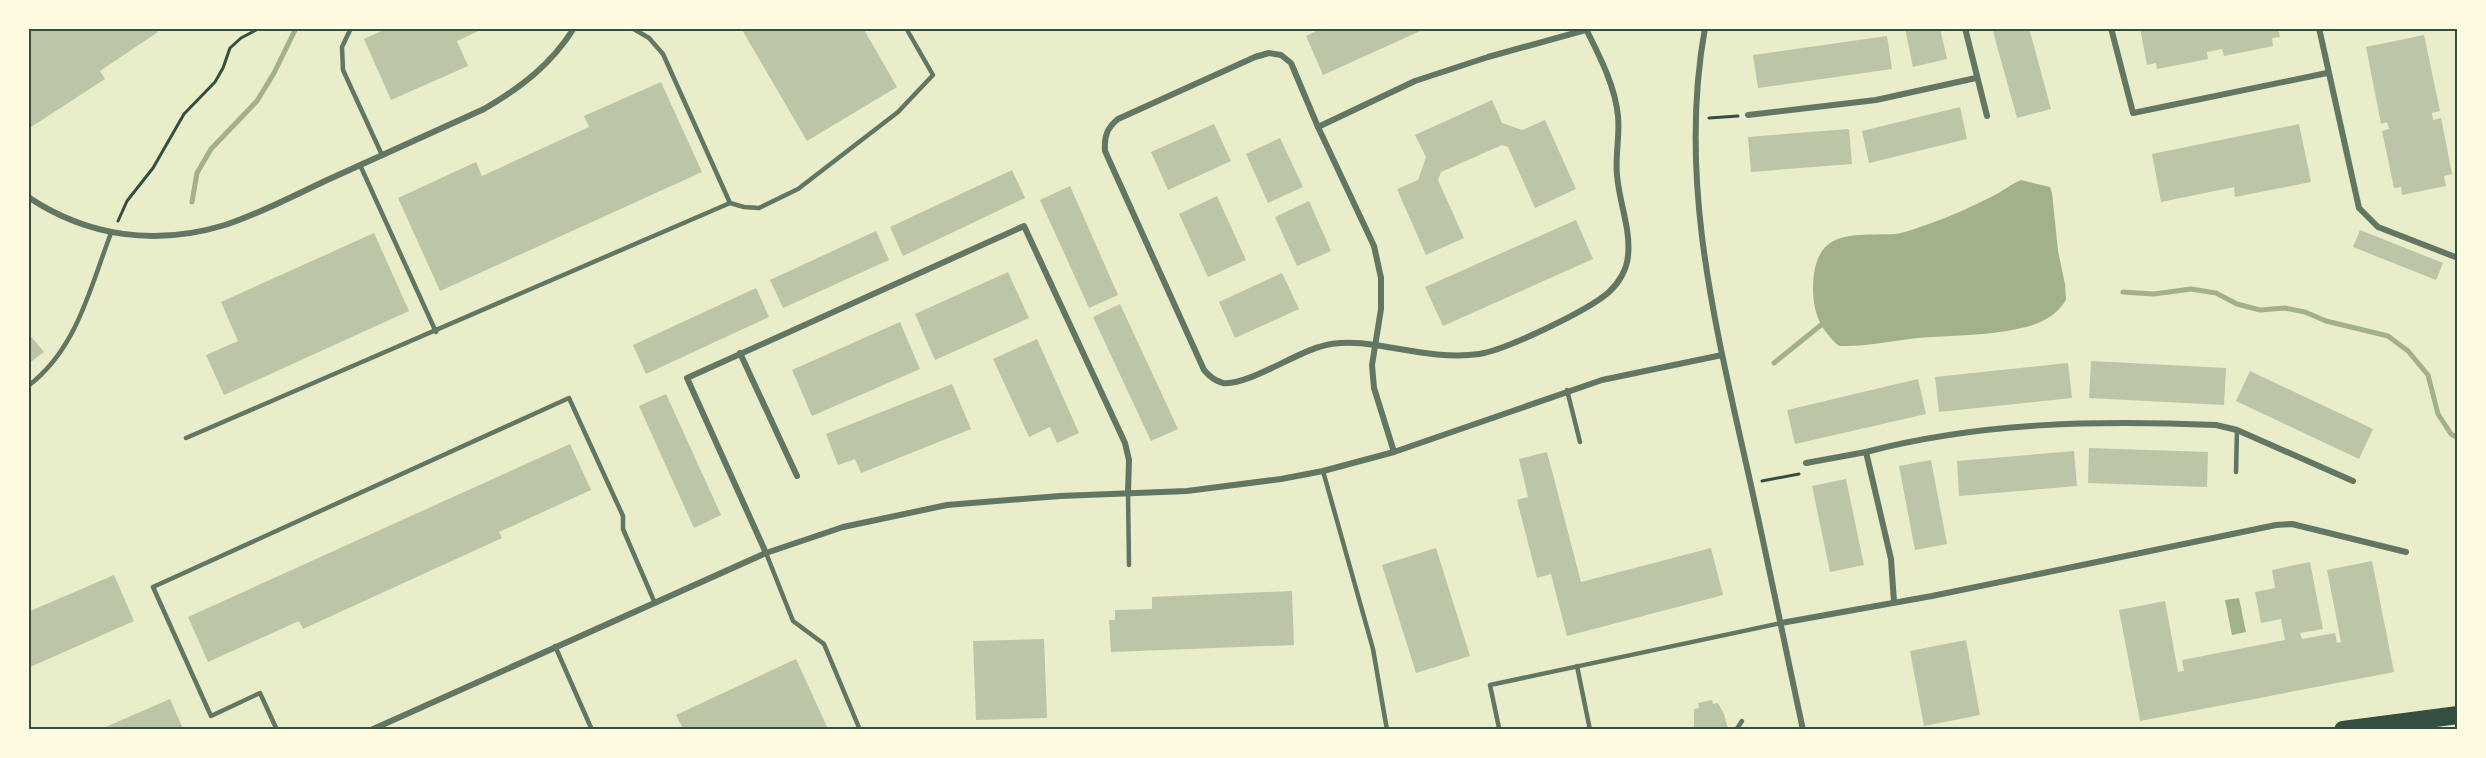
<svg xmlns="http://www.w3.org/2000/svg" width="2486" height="758" font-family="Quicksand,sans-serif">
  <style>
    .water { fill: #a3b18a }
    .lines { fill: none; stroke-linecap: round; stroke-linejoin: round }
    .stream { stroke: #a3b18a; stroke-width: 5 }
    .building { fill: #bcc5a7 }
    .path { stroke: #344e41; stroke-width: 3 }
    .service { stroke: #617663; stroke-width: 4.5 }
    .minor { stroke: #617663; stroke-width: 6 }
    .motorway { stroke: #344e41; stroke-width: 18 }
    .neatline { fill: none; stroke: #344e41; stroke-width: 2 }
  </style>
  <rect width="100%" height="100%" fill="#e9edc9"/>
  <g class="water">
    <path d="M 2021,180 L 2050,187 L 2052,193 L 2058,251 L 2065,284 L 2066,300 C 2058,313 2047,320 2033,325 C 1997,336 1955,335 1917,338 C 1891,341 1865,347 1839,346 C 1821,330 1814,315 1813,291 C 1813,228 1848,236 1895,234 C 1905,233 1916,228 1926,225 C 1949,217 1971,207 1993,196 C 2003,191 2011,184 2021,180 Z"/>
    <path d="M 2239,598 L 2246,632 L 2232,635 L 2225,600 Z"/>
  </g>
  <g class="lines">
    <g class="stream">
      <path d="M 192,202 L 197,173 L 211,149 L 257,101 L 274,73 L 296,28"/>
      <path d="M 2123,292 L 2154,294 L 2191,289 L 2216,293 L 2237,304 L 2260,310 L 2285,308 L 2305,312 L 2326,321 L 2388,336 L 2408,351 L 2428,375 L 2438,414 L 2451,434 L 2458,438"/>
      <path d="M 1774,363 L 1821,325"/>
    </g>
  </g>
  <g class="building">
    <path d="M 28,28 L 156,28 L 158,32 L 100,71 L 105,79 L 28,129 Z"/>
    <path d="M 388,28 L 485,28 L 457,41 L 468,66 L 391,100 L 364,39 Z"/>
    <path d="M 741,28 L 863,28 L 897,87 L 807,141 Z"/>
    <path d="M 1322,28 L 1427,28 L 1323,75 L 1306,36 Z"/>
    <path d="M 1905,28 L 1940,28 L 1947,59 L 1913,67 Z"/>
    <path d="M 1992,28 L 2029,28 L 2051,109 L 2017,118 Z"/>
    <path d="M 2140,28 L 2278,28 L 2280,37 L 2272,38 L 2273,46 L 2224,56 L 2222,49 L 2207,52 L 2208,59 L 2157,69 L 2156,63 L 2147,65 Z"/>
    <path d="M 2424,35 L 2440,111 L 2432,113 L 2433,120 L 2441,118 L 2452,174 L 2444,176 L 2446,186 L 2402,195 L 2401,187 L 2394,188 L 2382,131 L 2389,129 L 2387,122 L 2381,124 L 2366,47 Z"/>
    <path d="M 1887,36 L 1892,69 L 1758,88 L 1753,55 Z"/>
    <path d="M 661,82 L 702,172 L 440,291 L 398,198 L 476,162 L 482,176 L 589,127 L 584,116 Z"/>
    <path d="M 1492,100 L 1502,123 L 1522,130 L 1545,120 L 1576,189 L 1535,208 L 1508,147 L 1502,145 L 1441,172 L 1438,180 L 1464,238 L 1426,255 L 1397,189 L 1418,180 L 1426,157 L 1415,135 Z"/>
    <path d="M 1960,107 L 1967,139 L 1869,163 L 1862,131 Z"/>
    <path d="M 1214,124 L 1231,161 L 1168,190 L 1151,152 Z"/>
    <path d="M 2299,124 L 2311,182 L 2235,197 L 2234,187 L 2161,202 L 2152,154 Z"/>
    <path d="M 1849,129 L 1852,164 L 1751,172 L 1748,137 Z"/>
    <path d="M 1280,138 L 1303,187 L 1268,203 L 1246,154 Z"/>
    <path d="M 1012,170 L 1025,198 L 903,256 L 890,227 Z"/>
    <path d="M 1070,186 L 1118,295 L 1089,308 L 1040,200 Z"/>
    <path d="M 1217,196 L 1246,260 L 1208,277 L 1179,214 Z"/>
    <path d="M 1309,201 L 1331,251 L 1297,266 L 1275,217 Z"/>
    <path d="M 1576,220 L 1593,259 L 1443,326 L 1425,287 Z"/>
    <path d="M 2360,230 L 2443,263 L 2436,280 L 2353,247 Z"/>
    <path d="M 876,231 L 889,260 L 783,308 L 770,280 Z"/>
    <path d="M 374,233 L 409,311 L 224,395 L 206,355 L 238,341 L 221,302 Z"/>
    <path d="M 1008,272 L 1029,318 L 935,360 L 915,314 Z"/>
    <path d="M 1282,273 L 1299,309 L 1235,338 L 1219,302 Z"/>
    <path d="M 756,288 L 769,317 L 646,374 L 633,345 Z"/>
    <path d="M 1120,304 L 1178,429 L 1151,441 L 1093,317 Z"/>
    <path d="M 900,322 L 920,369 L 812,416 L 792,370 Z"/>
    <path d="M 28,333 L 44,352 L 28,364 Z"/>
    <path d="M 1037,339 L 1079,433 L 1057,443 L 1050,427 L 1029,437 L 993,359 Z"/>
    <path d="M 2091,361 L 2226,368 L 2224,405 L 2089,398 Z"/>
    <path d="M 2068,363 L 2072,398 L 1939,412 L 1935,377 Z"/>
    <path d="M 2250,371 L 2373,429 L 2359,459 L 2236,401 Z"/>
    <path d="M 1918,379 L 1926,414 L 1795,444 L 1787,410 Z"/>
    <path d="M 952,384 L 971,429 L 861,473 L 855,459 L 838,465 L 826,434 Z"/>
    <path d="M 666,394 L 721,515 L 694,528 L 639,406 Z"/>
    <path d="M 570,444 L 591,490 L 499,532 L 502,538 L 303,629 L 299,621 L 208,662 L 188,617 Z"/>
    <path d="M 2089,448 L 2208,452 L 2207,487 L 2088,483 Z"/>
    <path d="M 2074,451 L 2077,486 L 1959,496 L 1957,461 Z"/>
    <path d="M 1547,452 L 1581,582 L 1711,548 L 1723,595 L 1567,636 L 1551,574 L 1537,578 L 1517,500 L 1528,497 L 1519,459 Z"/>
    <path d="M 1931,460 L 1947,544 L 1915,550 L 1899,466 Z"/>
    <path d="M 1846,479 L 1864,565 L 1830,572 L 1812,486 Z"/>
    <path d="M 1436,548 L 1470,656 L 1416,673 L 1382,565 Z"/>
    <path d="M 2372,561 L 2394,672 L 2140,721 L 2119,610 L 2165,601 L 2178,672 L 2184,671 L 2182,660 L 2285,640 L 2281,619 L 2261,623 L 2255,592 L 2275,588 L 2272,570 L 2310,562 L 2323,629 L 2300,633 L 2302,639 L 2335,633 L 2337,643 L 2341,642 L 2327,570 Z"/>
    <path d="M 114,575 L 134,621 L 28,668 L 28,612 Z"/>
    <path d="M 1292,591 L 1294,645 L 1111,652 L 1109,620 L 1115,620 L 1115,610 L 1152,609 L 1152,597 Z"/>
    <path d="M 1044,639 L 1047,718 L 976,720 L 973,641 Z"/>
    <path d="M 1966,640 L 1980,715 L 1924,726 L 1910,651 Z"/>
    <path d="M 796,659 L 828,729 L 683,729 L 676,715 Z"/>
    <path d="M 170,699 L 183,729 L 101,729 Z"/>
    <path d="M 1712,700 L 1713,704 L 1718,703 L 1724,714 L 1728,729 L 1694,729 L 1694,709 L 1699,708 L 1698,703 Z"/>
  </g>
  <g class="lines">
    <g class="path">
      <path d="M 1709,118 L 1738,116"/>
      <path d="M 118,221 L 127,201 L 153,168 L 184,114 L 215,82 L 223,68 L 230,48 L 241,38 L 260,28"/>
      <path d="M 1762,481 L 1799,474"/>
    </g>
    <g class="service">
      <path d="M 351,28 L 342,47 L 343,70 L 382,155"/>
      <path d="M 632,28 L 649,38 L 663,54 L 730,203 L 744,207 L 759,208 L 798,189 L 898,112 L 933,75 L 906,28"/>
      <path d="M 360,165 L 436,332"/>
      <path d="M 28,386 C 77,349 90,288 111,233"/>
      <path d="M 1567,390 L 1580,442"/>
      <path d="M 186,438 L 730,203"/>
      <path d="M 1323,471 L 1373,649 L 1387,730"/>
      <path d="M 2236,472 L 2237,430"/>
      <path d="M 1128,493 L 1129,565"/>
      <path d="M 766,553 L 793,621 L 824,644 L 860,730"/>
      <path d="M 555,646 L 592,730"/>
      <path d="M 1577,666 L 1590,730"/>
      <path d="M 1499,728 L 1490,685 L 1781,623"/>
      <path d="M 277,730 L 260,693 L 211,716 L 153,587 L 569,398 L 623,516 L 623,529 L 654,601"/>
      <path d="M 1736,730 L 1742,721"/>
    </g>
    <g class="minor">
      <path d="M 1705,28 C 1678,176 1714,320 1746,463 C 1766,552 1784,641 1803,730"/>
      <path d="M 1965,28 L 1987,116"/>
      <path d="M 2111,28 L 2133,113 L 2327,73"/>
      <path d="M 2319,28 L 2359,208 L 2378,227 L 2458,258"/>
      <path d="M 1748,115 L 1876,100 L 1976,78"/>
      <path d="M 1318,127 L 1415,81 L 1488,57 L 1589,29"/>
      <path d="M 28,197 C 88,237 156,246 225,225 C 259,214 293,196 325,181 C 378,157 431,133 484,109 C 520,88 551,65 574,28"/>
      <path d="M 740,353 L 797,476"/>
      <path d="M 1394,452 L 1374,388 L 1372,365 L 1381,309 L 1381,278 L 1374,246 L 1318,127 L 1291,63 L 1281,55 L 1269,53 L 1255,57 L 1118,119 C 1107,128 1104,136 1105,151 L 1204,370 C 1209,376 1215,381 1223,383 C 1246,386 1294,354 1319,347 C 1337,341 1356,342 1375,345 C 1408,350 1445,359 1479,354 C 1506,350 1589,310 1609,292 C 1619,283 1627,269 1628,256 C 1631,229 1619,202 1617,175 C 1615,156 1620,136 1618,116 C 1615,86 1600,57 1587,31"/>
      <path d="M 1806,463 L 1866,452"/>
      <path d="M 766,553 L 687,378 L 1024,226 L 1125,443 L 1129,460 L 1128,493"/>
      <path d="M 1894,602 L 1891,559 L 1866,452 C 1980,422 2099,420 2216,425 L 2237,430 L 2353,481"/>
      <path d="M 1781,623 L 1932,596 L 2276,525 L 2292,524 L 2406,552"/>
      <path d="M 371,730 L 766,553 L 843,527 L 947,505 L 1060,496 L 1187,491 L 1281,479 L 1323,471 L 1394,452 L 1602,380 L 1722,355"/>
    </g>
    <path class="motorway" d="M 2343,730 L 2458,715"/>
  </g>
  <rect width="2486" height="758" fill="none" stroke="#fefae0" stroke-width="60"/>
  <rect x="30" y="30" width="2426" height="698" class="neatline"/>
</svg>
